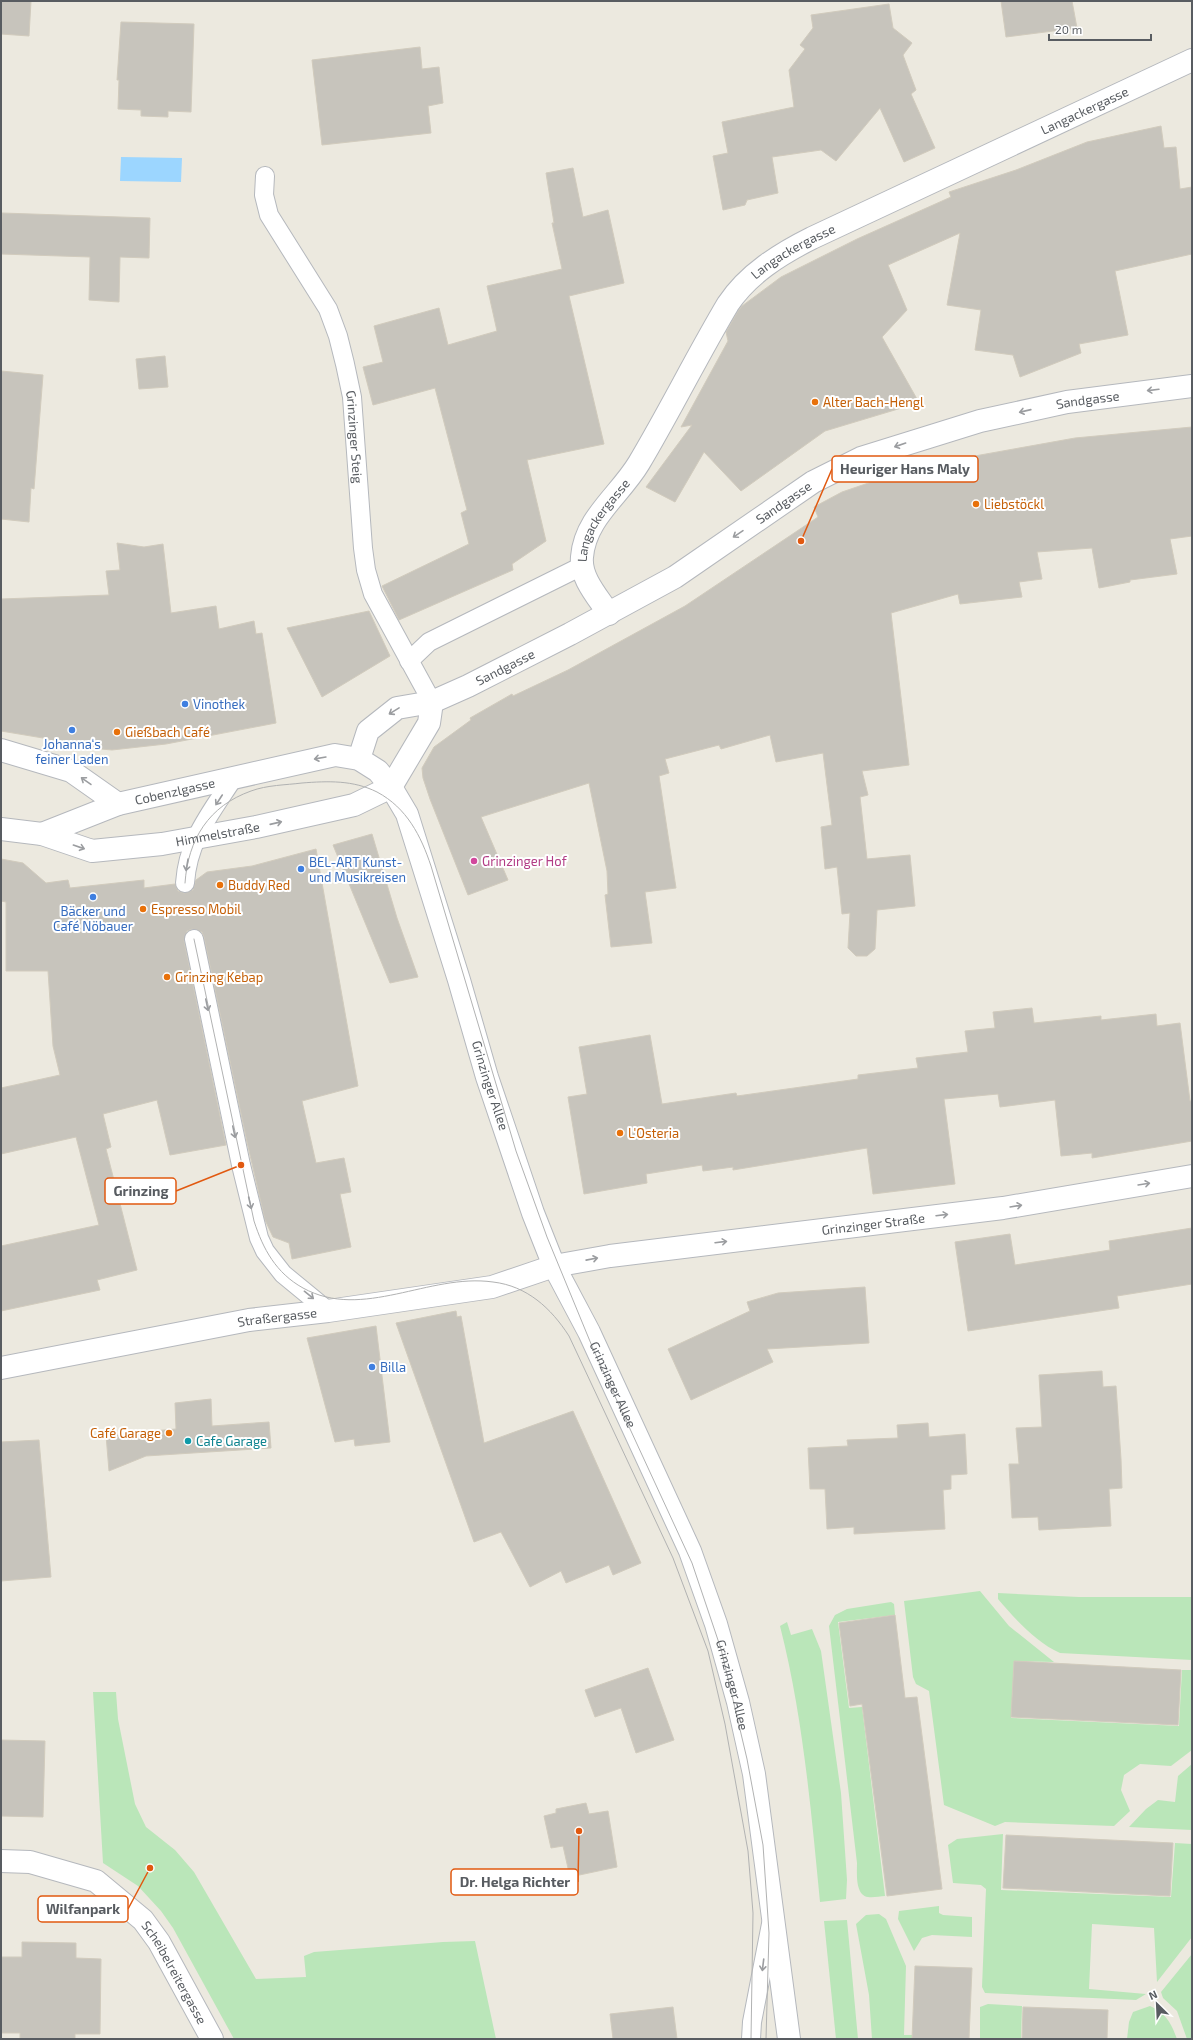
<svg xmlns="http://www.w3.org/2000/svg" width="1193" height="2040" font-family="'Exo 2',sans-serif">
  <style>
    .green { fill: #bae6b9 }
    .water { fill: #9cd6ff }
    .building { fill: #c7c4bc; stroke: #d1cbbd }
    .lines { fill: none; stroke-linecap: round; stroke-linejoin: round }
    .service-casing { stroke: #b5b8bd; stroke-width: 20 }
    .minor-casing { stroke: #b5b8bd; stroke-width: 24 }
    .tertiary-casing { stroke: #b5b8bd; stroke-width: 24 }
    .service { stroke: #fff; stroke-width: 18 }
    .minor { stroke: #fff; stroke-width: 22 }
    .tertiary { stroke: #fff; stroke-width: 22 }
    .tram { stroke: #b1b2b2; stroke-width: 1 }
    .oneway { stroke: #9b9da0 }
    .food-dot { fill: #e8710a; stroke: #fff; stroke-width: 1.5 }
    .shop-dot { fill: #3f7fe0; stroke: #fff; stroke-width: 1.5 }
    .hotel-dot { fill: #d1479c; stroke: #fff; stroke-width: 1.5 }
    .culture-dot { fill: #0f9aa8; stroke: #fff; stroke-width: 1.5 }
    .labels { text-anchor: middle; stroke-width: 4; stroke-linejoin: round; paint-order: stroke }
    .street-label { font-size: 13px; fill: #585c61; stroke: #fff }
    .food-label { font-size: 13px; fill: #c56008; stroke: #fff; text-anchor: start }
    .shop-label { font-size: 13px; fill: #366cbe; stroke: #fff; text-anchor: start }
    .hotel-label { font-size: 13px; fill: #b23c85; stroke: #fff; text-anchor: start }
    .culture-label { font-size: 13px; fill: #0d838f; stroke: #fff; text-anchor: start }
    .leader { fill: none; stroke: #e15910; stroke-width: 1.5 }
    .callout-dot { fill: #e15910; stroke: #fff; stroke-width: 1.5 }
    .callout { fill: #fff; stroke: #e15910; stroke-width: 1.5 }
    .callout-label { font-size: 14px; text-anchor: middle; font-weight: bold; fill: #585c61 }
  </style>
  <rect width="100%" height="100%" fill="#ece9df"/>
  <g class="green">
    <path d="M 980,1591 L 1009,1626 L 1054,1662 L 1014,1661 L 1011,1718 L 1179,1726 L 1182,1670 L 1192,1670 L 1192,1750 L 1171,1766 L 1140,1764 L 1124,1775 L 1121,1790 L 1130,1811 L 1114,1826 L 1005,1822 L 995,1826 L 944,1805 L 929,1691 L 916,1684 L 913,1677 L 904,1601 Z"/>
    <path d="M 998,1593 L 1079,1597 L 1192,1597 L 1192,1660 L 1060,1653 C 1036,1642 1015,1619 998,1599 Z"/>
    <path d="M 891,1602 L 894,1604 L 895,1615 L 838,1622 L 849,1708 L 862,1707 L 885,1896 C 880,1896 873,1898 868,1897 C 855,1895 857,1873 857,1863 L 829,1626 L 835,1615 L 847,1609 Z"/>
    <path d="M 787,1622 L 791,1635 L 812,1629 L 821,1651 L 841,1793 L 847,1880 L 846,1899 L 820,1902 C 811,1810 803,1716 780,1626 Z"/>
    <path d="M 93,1692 L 116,1692 L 118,1719 L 135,1804 L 146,1827 L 175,1850 L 194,1872 L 256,1979 L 306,1977 L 304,1956 L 314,1952 L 443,1942 L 475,1941 L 496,2039 L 234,2039 L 173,1928 L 161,1911 L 138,1886 L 103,1863 Z"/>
    <path d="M 1192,1764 L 1192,1830 L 1129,1827 L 1146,1809 L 1158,1800 L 1175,1802 L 1178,1776 Z"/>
    <path d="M 1003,1834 L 1001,1890 L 1171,1897 L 1175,1843 L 1192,1844 L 1192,1937 L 1157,1982 L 1154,1928 L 1092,1924 L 1089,1989 L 1146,1994 L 1136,2000 L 985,1993 L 982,1987 L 986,1889 L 981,1885 L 953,1883 L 948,1845 L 957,1839 Z"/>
    <path d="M 939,1906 L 939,1913 L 943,1915 L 972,1917 L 972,1937 L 932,1935 L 922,1938 L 914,1951 L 898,1919 L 899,1911 Z"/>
    <path d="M 879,1914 L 886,1919 L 906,1966 L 904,2035 L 912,2035 L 912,2039 L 872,2039 L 869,1995 L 856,1924 L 866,1915 Z"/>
    <path d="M 847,1920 L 858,2039 L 836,2039 L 824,1921 Z"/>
    <path d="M 1192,1954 L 1192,2039 L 1187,2039 L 1177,2011 L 1163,1998 L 1161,1992 Z"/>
    <path d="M 988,2004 L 1022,2006 L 1021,2039 L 980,2039 L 980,2007 Z"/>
    <path d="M 1150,2006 C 1166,2013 1171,2023 1177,2039 L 1127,2039 L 1129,2022 L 1133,2012 Z"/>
  </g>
  <path class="water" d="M 121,157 L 182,158 L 181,182 L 120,181 Z"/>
  <g class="building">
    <path d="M 1,1 L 31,1 L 29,36 L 1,34 Z"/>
    <path d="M 1001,1 L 1072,1 L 1077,28 L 1006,37 Z"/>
    <path d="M 889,4 L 893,28 L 912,43 L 903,55 L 916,90 L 911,94 L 935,148 L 904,162 L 880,108 L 836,161 L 821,150 L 772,157 L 778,193 L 747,200 L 745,205 L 723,210 L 713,156 L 728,153 L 722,122 L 794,107 L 789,70 L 805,49 L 800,45 L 813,28 L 811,15 Z"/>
    <path d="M 121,22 L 194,24 L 191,112 L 168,111 L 168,117 L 141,116 L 141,110 L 118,109 L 119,80 L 117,80 Z"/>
    <path d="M 420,47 L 422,69 L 439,67 L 443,103 L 428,106 L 431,133 L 322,145 L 312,60 Z"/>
    <path d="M 1161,126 L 1164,148 L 1176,147 L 1180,189 L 1192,187 L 1192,254 L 1115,271 L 1128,335 L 1079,344 L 1081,353 L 1020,377 L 1013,355 L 975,350 L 981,310 L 947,305 L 960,233 L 888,265 L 907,310 L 882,337 L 917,399 L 906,403 L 908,406 L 825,431 L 741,491 L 704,452 L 675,502 L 646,487 L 692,425 L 681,427 L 728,341 L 726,332 L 738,311 L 742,306 L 781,277 L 857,239 L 951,197 L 949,192 L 1016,170 L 1087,142 Z"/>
    <path d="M 573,168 L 583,217 L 608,210 L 624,283 L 569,296 L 604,444 L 527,460 L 546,541 L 512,564 L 513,570 L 399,620 L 382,586 L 469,544 L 461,513 L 467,510 L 435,388 L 373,405 L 363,367 L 383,362 L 374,326 L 439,308 L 448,345 L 497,331 L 487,286 L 562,269 L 552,223 L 554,223 L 546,173 Z"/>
    <path d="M 2,213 L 150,218 L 149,258 L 120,257 L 119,302 L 89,300 L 90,257 L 1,254 Z"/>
    <path d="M 165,356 L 168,387 L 139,389 L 136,359 Z"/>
    <path d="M 1,371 L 43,375 L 34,489 L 31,488 L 29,522 L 1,519 Z"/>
    <path d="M 1192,427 L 1192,536 L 1170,539 L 1177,574 L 1130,580 L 1130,582 L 1099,588 L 1092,548 L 1037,552 L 1042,579 L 1019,582 L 1022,597 L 960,604 L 958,594 L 891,613 L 909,765 L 862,771 L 868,795 L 860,797 L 867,859 L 910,855 L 915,906 L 877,910 L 875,949 L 867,956 L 856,956 L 848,948 L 850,913 L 842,914 L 837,867 L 825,869 L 821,827 L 832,825 L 823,753 L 776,762 L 770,735 L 721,749 L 719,745 L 665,759 L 669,773 L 659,776 L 676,888 L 645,892 L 652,943 L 611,947 L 605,895 L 608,894 L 607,871 L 589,783 L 481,817 L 508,880 L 468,895 L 430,799 L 423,778 L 422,768 L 434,747 L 471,720 L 470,718 L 512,694 L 513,696 L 568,670 L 685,606 L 818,517 L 814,507 L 842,492 L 936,460 L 938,463 L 956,459 L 958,462 L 958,459 L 1075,438 Z"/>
    <path d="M 117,543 L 144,547 L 163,544 L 171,613 L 216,606 L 219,629 L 254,621 L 256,634 L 262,633 L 276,723 L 166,744 L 112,750 L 48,744 L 49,739 L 1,731 L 1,599 L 109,595 L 106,571 L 120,570 Z"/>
    <path d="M 369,611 L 390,656 L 322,697 L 287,628 Z"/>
    <path d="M 372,834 L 397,918 L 418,977 L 390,983 L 333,845 Z"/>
    <path d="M 316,849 L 358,1086 L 302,1101 L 316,1163 L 344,1158 L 351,1192 L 340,1194 L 351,1247 L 292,1259 L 289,1243 L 273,1237 L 265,1220 L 247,1142 L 204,937 L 202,932 L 192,929 L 187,931 L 184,941 L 226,1145 L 170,1155 L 157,1100 L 103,1114 L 111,1147 L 106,1149 L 137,1270 L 97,1280 L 100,1290 L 1,1311 L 1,1246 L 99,1225 L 76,1137 L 1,1154 L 1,1088 L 60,1075 L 53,1046 L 48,971 L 6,971 L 6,902 L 1,901 L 1,859 L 23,863 L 46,883 L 68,880 L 70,888 L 144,880 L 144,888 L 175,884 L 178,891 L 184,893 L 193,890 L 196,880 L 207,872 L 252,866 Z"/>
    <path d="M 1032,1008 L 1034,1023 L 1101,1016 L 1101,1020 L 1156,1014 L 1157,1026 L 1180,1023 L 1190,1101 L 1192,1101 L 1192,1141 L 1092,1158 L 1092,1153 L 1061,1156 L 1055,1100 L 1000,1107 L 998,1094 L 944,1099 L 955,1184 L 873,1194 L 867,1148 L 733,1170 L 733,1167 L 703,1171 L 702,1165 L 646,1174 L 647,1183 L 584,1194 L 568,1097 L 587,1094 L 579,1047 L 650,1035 L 662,1104 L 736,1093 L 737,1096 L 858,1079 L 858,1075 L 918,1068 L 916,1058 L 968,1052 L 965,1031 L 995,1028 L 993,1012 Z"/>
    <path d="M 1192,1228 L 1192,1284 L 1117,1296 L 1119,1308 L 968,1331 L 955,1242 L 1010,1234 L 1015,1265 L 1110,1250 L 1109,1241 Z"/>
    <path d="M 865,1287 L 869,1343 L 767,1349 L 773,1362 L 691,1400 L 668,1349 L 750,1311 L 747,1302 L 778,1293 Z"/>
    <path d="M 456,1311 L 457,1317 L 461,1316 L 484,1443 L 573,1411 L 641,1563 L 613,1575 L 609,1565 L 566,1583 L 561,1571 L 530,1587 L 501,1532 L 474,1542 L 396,1323 Z"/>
    <path d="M 376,1326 L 390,1442 L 355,1446 L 354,1439 L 335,1442 L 307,1338 Z"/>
    <path d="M 1102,1371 L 1103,1387 L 1116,1386 L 1121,1459 L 1122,1488 L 1109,1489 L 1111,1526 L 1039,1530 L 1038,1517 L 1012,1518 L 1009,1464 L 1019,1464 L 1016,1428 L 1042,1427 L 1039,1375 Z"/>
    <path d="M 211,1399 L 212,1426 L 269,1422 L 271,1448 L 146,1456 L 109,1471 L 106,1435 L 176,1429 L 175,1403 Z"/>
    <path d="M 928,1423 L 929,1437 L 965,1434 L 967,1474 L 951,1475 L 951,1489 L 943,1490 L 945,1529 L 854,1534 L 854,1527 L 827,1529 L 825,1489 L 810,1489 L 808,1448 L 848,1446 L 847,1440 L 898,1438 L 897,1425 Z"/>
    <path d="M 39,1440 L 51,1577 L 1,1581 L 1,1442 Z"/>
    <path d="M 895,1615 L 905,1698 L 917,1697 L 942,1889 L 887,1896 L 862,1704 L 850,1706 L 839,1623 Z"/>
    <path d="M 1014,1661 L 1181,1670 L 1178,1725 L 1011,1717 Z"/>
    <path d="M 648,1668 L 674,1740 L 636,1753 L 621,1708 L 595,1717 L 585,1690 Z"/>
    <path d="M 1,1740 L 45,1741 L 43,1817 L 1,1816 Z"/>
    <path d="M 586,1803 L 589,1814 L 608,1811 L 617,1867 L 570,1877 L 563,1846 L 551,1848 L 544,1816 L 556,1813 L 556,1809 Z"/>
    <path d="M 1006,1835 L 1173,1843 L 1170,1896 L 1003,1888 Z"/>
    <path d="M 22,1942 L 76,1943 L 76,1958 L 101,1959 L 100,2034 L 75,2034 L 75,2039 L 20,2039 L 20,2033 L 1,2033 L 1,1957 L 22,1957 Z"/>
    <path d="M 915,1966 L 972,1968 L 969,2039 L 912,2039 Z"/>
    <path d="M 673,2007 L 677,2039 L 613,2039 L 610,2014 Z"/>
    <path d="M 1023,2007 L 1108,2010 L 1107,2039 L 1022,2039 Z"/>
  </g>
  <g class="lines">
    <defs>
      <g id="service">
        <path id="s1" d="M 265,176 L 264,195 L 269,215 L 328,309 L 338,336 L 345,364 L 352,397 L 363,548 L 366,570 L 373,594 L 432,702"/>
        <path d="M 409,661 L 429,642 L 582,566"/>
        <path d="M 185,883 C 188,839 211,813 234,777"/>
        <path d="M 194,939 L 241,1165 L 259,1238 L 265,1251 L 283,1274 L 328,1311"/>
        <path d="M 751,2039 L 752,2022 L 771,1924"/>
      </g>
      <g id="minor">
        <path id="s2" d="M 609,614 C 598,597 580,578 582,557 C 585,518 620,495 639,463 C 670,411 697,356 728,304 C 748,274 780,254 812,238 L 1192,60"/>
        <path d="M 1,750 L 71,771 L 118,804"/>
        <path id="s3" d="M 1,1368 L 249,1320 L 328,1311 L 492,1287 L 554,1266"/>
        <path id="s4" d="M 1,1861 L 30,1862 L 96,1881 L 143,1920 L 159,1942 L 212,2039"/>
      </g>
      <g id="tertiary">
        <path id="s5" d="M 359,759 L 368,731 L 397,708 L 432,702 L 468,686 L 570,634 L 675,577 L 813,482 L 861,458 L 980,421 L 1067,402 L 1192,386"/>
        <path d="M 391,787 L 429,723 L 432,702"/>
        <path id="s6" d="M 1,829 L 42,834 L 92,851 L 162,844 L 256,827 L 354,805 L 391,787"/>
        <path id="s7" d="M 42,834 L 118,804 L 335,755 L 359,759 L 378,771 L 391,787 L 407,814 L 459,980 L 487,1077 L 533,1213 L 554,1266 L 589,1332 L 690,1551 L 716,1624 L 738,1702 L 754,1774 L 789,2039"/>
        <path id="s8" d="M 554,1266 L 610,1256 L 1003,1208 L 1192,1176"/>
      </g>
    </defs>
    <use href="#service" class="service-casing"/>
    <use href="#minor" class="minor-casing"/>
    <use href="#tertiary" class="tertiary-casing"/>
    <use href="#service" class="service"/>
    <use href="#minor" class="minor"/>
    <use href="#tertiary" class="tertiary"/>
    <g class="tram">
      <path d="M 185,883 C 188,839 209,806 251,791 C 267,785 286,785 302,783 C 328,781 353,780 377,792 C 407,808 421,836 431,866 L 516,1151 L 547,1237 L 594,1351 L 692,1563 L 721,1649 L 747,1759 L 763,1845 L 769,1933 L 766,2039"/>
      <path d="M 194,939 L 254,1221 C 263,1249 276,1273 303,1288 C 363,1321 429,1273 493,1282 C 527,1286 551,1308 569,1336 L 673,1558 L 708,1651 L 725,1724 L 748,1851 L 753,1913 L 751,2039"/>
    </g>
  </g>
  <defs><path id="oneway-shaft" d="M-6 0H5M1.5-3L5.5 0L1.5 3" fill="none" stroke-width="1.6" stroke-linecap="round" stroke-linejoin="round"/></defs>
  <g class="oneway">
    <use href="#oneway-shaft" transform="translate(1153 390) rotate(173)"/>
    <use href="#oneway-shaft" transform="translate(1025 411) rotate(167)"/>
    <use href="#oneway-shaft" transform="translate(900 445) rotate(161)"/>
    <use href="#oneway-shaft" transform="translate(738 534) rotate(146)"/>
    <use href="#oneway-shaft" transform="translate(394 711) rotate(148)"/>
    <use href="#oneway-shaft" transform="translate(320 758) rotate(170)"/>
    <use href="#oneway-shaft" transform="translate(86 781) rotate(-145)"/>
    <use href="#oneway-shaft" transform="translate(219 800) rotate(123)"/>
    <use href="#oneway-shaft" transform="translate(276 823) rotate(-13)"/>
    <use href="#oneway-shaft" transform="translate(79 847) rotate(19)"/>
    <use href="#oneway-shaft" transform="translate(187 865) rotate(100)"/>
    <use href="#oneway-shaft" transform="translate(207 1005) rotate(78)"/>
    <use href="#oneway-shaft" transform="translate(234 1132) rotate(78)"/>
    <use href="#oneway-shaft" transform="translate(1144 1184) rotate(-9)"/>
    <use href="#oneway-shaft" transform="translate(250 1203) rotate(77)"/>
    <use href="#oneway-shaft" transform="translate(1016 1206) rotate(-9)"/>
    <use href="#oneway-shaft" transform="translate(942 1215) rotate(-7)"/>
    <use href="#oneway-shaft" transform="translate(721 1242) rotate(-7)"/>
    <use href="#oneway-shaft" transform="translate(592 1259) rotate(-11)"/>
    <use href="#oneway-shaft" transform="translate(309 1295) rotate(39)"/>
    <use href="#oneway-shaft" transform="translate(763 1965) rotate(97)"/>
  </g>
  <g class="food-dot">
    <circle cx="815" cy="402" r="4"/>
    <circle cx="976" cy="504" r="4"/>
    <circle cx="117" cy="732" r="4"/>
    <circle cx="220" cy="885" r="4"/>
    <circle cx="143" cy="909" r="4"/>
    <circle cx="167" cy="977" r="4"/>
    <circle cx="620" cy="1133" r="4"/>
    <circle cx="169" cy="1433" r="4"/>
  </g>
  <g class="shop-dot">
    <circle cx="185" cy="704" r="4"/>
    <circle cx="72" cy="730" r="4"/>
    <circle cx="301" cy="869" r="4"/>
    <circle cx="93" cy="897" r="4"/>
    <circle cx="372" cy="1367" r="4"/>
  </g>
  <circle class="hotel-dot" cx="474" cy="861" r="4"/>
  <circle class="culture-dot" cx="188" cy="1441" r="4"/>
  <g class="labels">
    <g class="street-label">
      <text dy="5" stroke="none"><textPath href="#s2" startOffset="767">Langackergasse</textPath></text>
      <text dy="5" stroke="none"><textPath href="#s2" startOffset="443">Langackergasse</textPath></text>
      <text dy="5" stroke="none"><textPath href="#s5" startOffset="831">Sandgasse</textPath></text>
      <text dy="5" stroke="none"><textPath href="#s1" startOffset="282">Grinzinger Steig</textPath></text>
      <text dy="5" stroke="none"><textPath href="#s5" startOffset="507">Sandgasse</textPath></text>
      <text dy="5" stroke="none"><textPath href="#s2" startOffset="107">Langackergasse</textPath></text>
      <text dy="5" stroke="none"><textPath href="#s5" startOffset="183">Sandgasse</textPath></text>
      <text dy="5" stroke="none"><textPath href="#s7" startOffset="140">Cobenzlgasse</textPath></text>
      <text dy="5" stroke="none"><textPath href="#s6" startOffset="221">Himmelstraße</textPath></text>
      <text dy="5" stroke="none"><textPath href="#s7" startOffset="687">Grinzinger Allee</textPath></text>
      <text dy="5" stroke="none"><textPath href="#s8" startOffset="322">Grinzinger Straße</textPath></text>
      <text dy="5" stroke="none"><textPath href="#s3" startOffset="281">Straßergasse</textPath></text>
      <text dy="5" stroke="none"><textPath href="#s7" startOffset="1011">Grinzinger Allee</textPath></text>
      <text dy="5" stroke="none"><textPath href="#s7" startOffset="1335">Grinzinger Allee</textPath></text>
      <text dy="5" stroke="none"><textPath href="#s4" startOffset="220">Scheibelreitergasse</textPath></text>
    </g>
    <g class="food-label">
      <text x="823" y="407">Alter Bach-Hengl</text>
      <text x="984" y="509">Liebstöckl</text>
      <text x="125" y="737">Gießbach Café</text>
      <text x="228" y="890">Buddy Red</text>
      <text x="151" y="914">Espresso Mobil</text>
      <text x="175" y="982">Grinzing Kebap</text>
      <text x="628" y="1138">L'Osteria</text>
      <text x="161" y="1438" text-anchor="end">Café Garage</text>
    </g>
    <g class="shop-label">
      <text x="193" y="709">Vinothek</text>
      <text x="72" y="749" text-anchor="middle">Johanna‘s<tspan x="72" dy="15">feiner Laden</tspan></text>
      <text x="309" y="867">BEL-ART Kunst-<tspan x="309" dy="15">und Musikreisen</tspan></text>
      <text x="93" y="916" text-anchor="middle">Bäcker und<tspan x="93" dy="15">Café Nöbauer</tspan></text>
      <text x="380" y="1372">Billa</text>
    </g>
    <g class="hotel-label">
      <text x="482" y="866">Grinzinger Hof</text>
    </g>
    <g class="culture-label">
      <text x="196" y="1446">Cafe Garage</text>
    </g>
  </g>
  <path class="leader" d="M801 541L832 469M241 1165L176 1191M579 1831L578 1882M150 1868L128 1909"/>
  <g class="callout-dot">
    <circle cx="801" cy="541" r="4"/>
    <circle cx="241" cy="1165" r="4"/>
    <circle cx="579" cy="1831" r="4"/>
    <circle cx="150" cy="1868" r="4"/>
  </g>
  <g class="callout">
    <rect x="832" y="456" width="146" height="26" rx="4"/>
    <rect x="105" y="1178" width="71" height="26" rx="4"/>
    <rect x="451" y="1869" width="127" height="26" rx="4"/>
    <rect x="38" y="1896" width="90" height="26" rx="4"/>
  </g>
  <g class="callout-label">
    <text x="905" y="474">Heuriger Hans Maly</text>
    <text x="141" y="1196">Grinzing</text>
    <text x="515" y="1887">Dr. Helga Richter</text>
    <text x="83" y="1914">Wilfanpark</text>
  </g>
  <rect width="1193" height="2040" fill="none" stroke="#585c61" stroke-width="4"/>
  <g transform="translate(1157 2004) rotate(336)" stroke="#ffffff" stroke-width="3" paint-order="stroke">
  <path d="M0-3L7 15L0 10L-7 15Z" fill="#585c61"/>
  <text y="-6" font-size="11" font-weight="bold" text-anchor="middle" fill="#585c61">N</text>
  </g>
  <path d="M1049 34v6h102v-6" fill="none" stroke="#585c61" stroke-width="2"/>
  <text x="1055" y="34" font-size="12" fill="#585c61" stroke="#ffffff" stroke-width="3" paint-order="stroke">20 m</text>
</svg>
